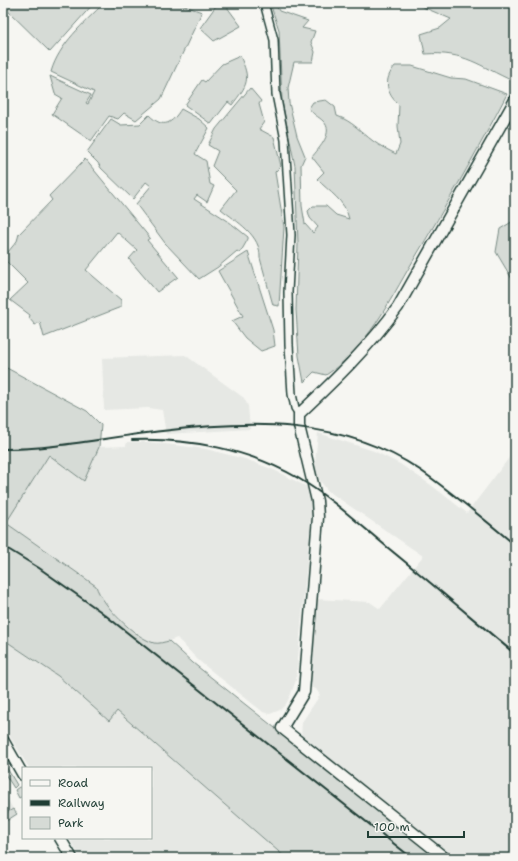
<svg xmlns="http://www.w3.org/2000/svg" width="518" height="861" font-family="'Shantell Sans',sans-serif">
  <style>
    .built { fill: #e6e8e4 }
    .green { fill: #d6dbd6; stroke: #7a8c85 }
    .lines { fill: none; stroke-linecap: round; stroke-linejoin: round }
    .street-casing { stroke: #1f3d34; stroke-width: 10 }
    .secondary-casing { stroke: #1f3d34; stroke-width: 13 }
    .street { stroke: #f6f6f2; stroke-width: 7 }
    .secondary { stroke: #f6f6f2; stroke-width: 10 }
    .rail { stroke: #1f3d34; stroke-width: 2 }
  </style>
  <rect width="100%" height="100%" fill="#f6f6f2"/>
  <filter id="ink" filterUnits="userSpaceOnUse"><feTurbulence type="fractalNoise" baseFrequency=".025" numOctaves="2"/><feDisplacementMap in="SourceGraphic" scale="8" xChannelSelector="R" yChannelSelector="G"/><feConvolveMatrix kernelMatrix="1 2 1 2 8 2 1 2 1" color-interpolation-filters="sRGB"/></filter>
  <g filter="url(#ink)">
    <g class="built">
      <path d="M 185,355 L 244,398 L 248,406 L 250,429 L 166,434 L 162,410 L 148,408 L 104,410 L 102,358 Z"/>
      <path d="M 318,433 L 374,451 L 400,464 L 431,485 L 467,513 L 515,450 L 515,858 L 455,858 L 301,737 L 302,722 L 320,695 L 316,689 L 309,687 L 315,599 L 370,602 L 380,609 L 423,556 L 328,491 L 314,473 Z"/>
      <path d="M 127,442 L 149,442 L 206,449 L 245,459 L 274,470 L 309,488 L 312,499 L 311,520 L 296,680 L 291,694 L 286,704 L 280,710 L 270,714 L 263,712 L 198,660 L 177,638 L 160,644 L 148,641 L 125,624 L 107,606 L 99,595 L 96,586 L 6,523 L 49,455 L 84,480 L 99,447 L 126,446 Z"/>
      <path d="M 3,639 L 58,676 L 109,721 L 117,711 L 286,858 L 81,858 L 69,838 L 151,838 L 151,768 L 29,768 L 3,725 Z"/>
      <path d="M 3,791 L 13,809 L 3,815 Z"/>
    </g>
    <g class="green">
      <path d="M 3,3 L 94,3 L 50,52 L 3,6 Z"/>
      <path d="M 104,3 L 114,7 L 115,3 L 176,3 L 202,12 L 161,99 L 136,120 L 124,113 L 118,119 L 109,116 L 91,141 L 52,114 L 62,98 L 55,94 L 50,76 L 91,95 L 86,103 L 88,104 L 94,92 L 51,72 C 59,44 84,23 104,3 Z"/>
      <path d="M 218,3 L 224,3 L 241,26 L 214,41 L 200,28 Z"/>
      <path d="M 270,3 L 275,3 L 279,11 L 308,21 L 302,28 L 315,31 L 311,42 L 315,52 L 313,62 L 294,62 L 288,88 L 289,103 L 297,136 L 305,156 L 301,165 L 302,206 L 305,224 L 313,233 L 318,227 L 310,218 L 308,211 L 313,206 L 326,206 L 336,215 L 349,219 C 345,200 329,192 317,179 L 324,172 L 312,157 C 319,148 335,132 323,121 C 318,116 313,115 309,108 L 313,102 L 326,100 L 335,107 L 337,116 C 352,121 361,132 373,141 C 380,146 388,150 396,154 L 400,144 L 398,126 L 399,105 C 386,93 383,80 395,66 L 412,66 L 451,78 L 466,79 L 507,94 C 478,150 446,206 413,261 C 388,303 368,347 326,375 L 314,372 L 304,382 L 299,356 L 296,310 L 298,244 L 295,166 L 282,101 L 279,30 Z"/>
      <path d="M 433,3 L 515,3 L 515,80 L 513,81 C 479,66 465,51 425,54 L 421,34 L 440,28 L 451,19 L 418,5 Z"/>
      <path d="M 240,56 C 251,80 248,84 232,105 L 228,102 L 211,124 L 185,105 L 202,80 L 205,82 L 222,64 Z"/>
      <path d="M 250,88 L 261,101 L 259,104 L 264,122 L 259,129 L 274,137 L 281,166 L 275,172 L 284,227 L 279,306 L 273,305 L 260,258 C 261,235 237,222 221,209 L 236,190 L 212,166 L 218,151 L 208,145 L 216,129 Z"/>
      <path d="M 181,109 L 199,119 L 209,128 L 195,154 L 206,161 L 210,184 L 214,186 L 207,202 L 197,195 L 194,199 L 228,221 L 248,237 L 248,239 L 240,253 L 237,251 L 218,267 L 199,279 L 165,243 L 136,204 L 151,186 L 146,182 L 133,199 L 101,168 L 98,163 L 87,152 L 111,119 L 121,125 L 140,124 L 149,115 C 164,130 172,123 181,109 Z"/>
      <path d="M 85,159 L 150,238 L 147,240 L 178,277 L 157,292 L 129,259 L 137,250 L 117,232 L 86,270 L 121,300 L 121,307 L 44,337 L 40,322 L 35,325 L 29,318 L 30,315 L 10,300 L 28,283 L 3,258 L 17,241 L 19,234 L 52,200 L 49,196 Z"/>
      <path d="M 515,220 L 515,284 L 496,252 L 500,229 Z"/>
      <path d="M 248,252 L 273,330 L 275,346 L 261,351 L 245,338 L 232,321 L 243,316 L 218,271 Z"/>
      <path d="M 3,366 L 87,411 L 101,425 L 99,447 L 84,481 L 49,455 L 6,523 L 96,586 C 102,605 134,637 154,643 C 159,644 164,642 169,641 L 193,663 L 439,858 L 286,858 L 117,711 L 109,721 L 58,676 L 3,639 Z"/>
      <path d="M 5,765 L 17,785 L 14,788 L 3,771 L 3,766 Z"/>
      <path d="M 19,787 L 23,788 L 23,796 L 19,798 L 15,790 Z"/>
      <path d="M 13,809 L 17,814 L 3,823 L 3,815 Z"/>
    </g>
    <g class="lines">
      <defs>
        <path id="street" d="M 264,3 L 274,40 L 276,94 L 285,140 L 291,235 L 288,292 L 289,345 L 292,394 L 295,408 L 299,414"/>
        <g id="secondary">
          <path d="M 3,740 L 23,775"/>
          <path d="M 60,838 L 72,858"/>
          <path d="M 445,858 L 282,728 L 304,692 L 318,517 L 317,501 L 299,426 L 299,414 C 335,380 369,347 398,307 L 515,100"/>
        </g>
      </defs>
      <use href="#street" class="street-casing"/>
      <use href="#secondary" class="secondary-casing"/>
      <use href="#street" class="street"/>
      <use href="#secondary" class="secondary"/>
      <g class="rail">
        <path d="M 132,440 C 189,438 248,449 298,478 C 330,497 358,523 387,547 C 430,582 472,618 515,654"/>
        <path d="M 3,449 C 57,449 109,437 162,431 C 251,420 343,418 420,470 C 453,493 484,519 515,545"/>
        <path d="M 3,546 L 39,568 L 100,611 L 412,858"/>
      </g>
    </g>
  </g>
  <rect width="518" height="861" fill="none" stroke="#f6f6f2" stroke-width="16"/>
  <rect x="8" y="8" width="502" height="845" fill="none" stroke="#1f3d34" stroke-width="1.5" filter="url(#ink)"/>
  <rect x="22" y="767" width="130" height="72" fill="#f6f6f2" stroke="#a0aca6"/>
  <rect x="30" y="780" width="20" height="6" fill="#f6f6f2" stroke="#a0aca6"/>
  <text x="58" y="787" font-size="12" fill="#1f3d34">Road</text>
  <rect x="30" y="800" width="20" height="6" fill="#1f3d34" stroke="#a0aca6"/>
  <text x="58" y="807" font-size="12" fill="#1f3d34">Railway</text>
  <rect x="30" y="817" width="20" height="12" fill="#d6dbd6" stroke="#a0aca6"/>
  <text x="58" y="827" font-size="12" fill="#1f3d34">Park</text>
  <path d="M368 831v6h96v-6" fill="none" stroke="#1f3d34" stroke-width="2"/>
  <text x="374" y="831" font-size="12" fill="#1f3d34" stroke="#f6f6f2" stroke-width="3" paint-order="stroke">100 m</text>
</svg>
